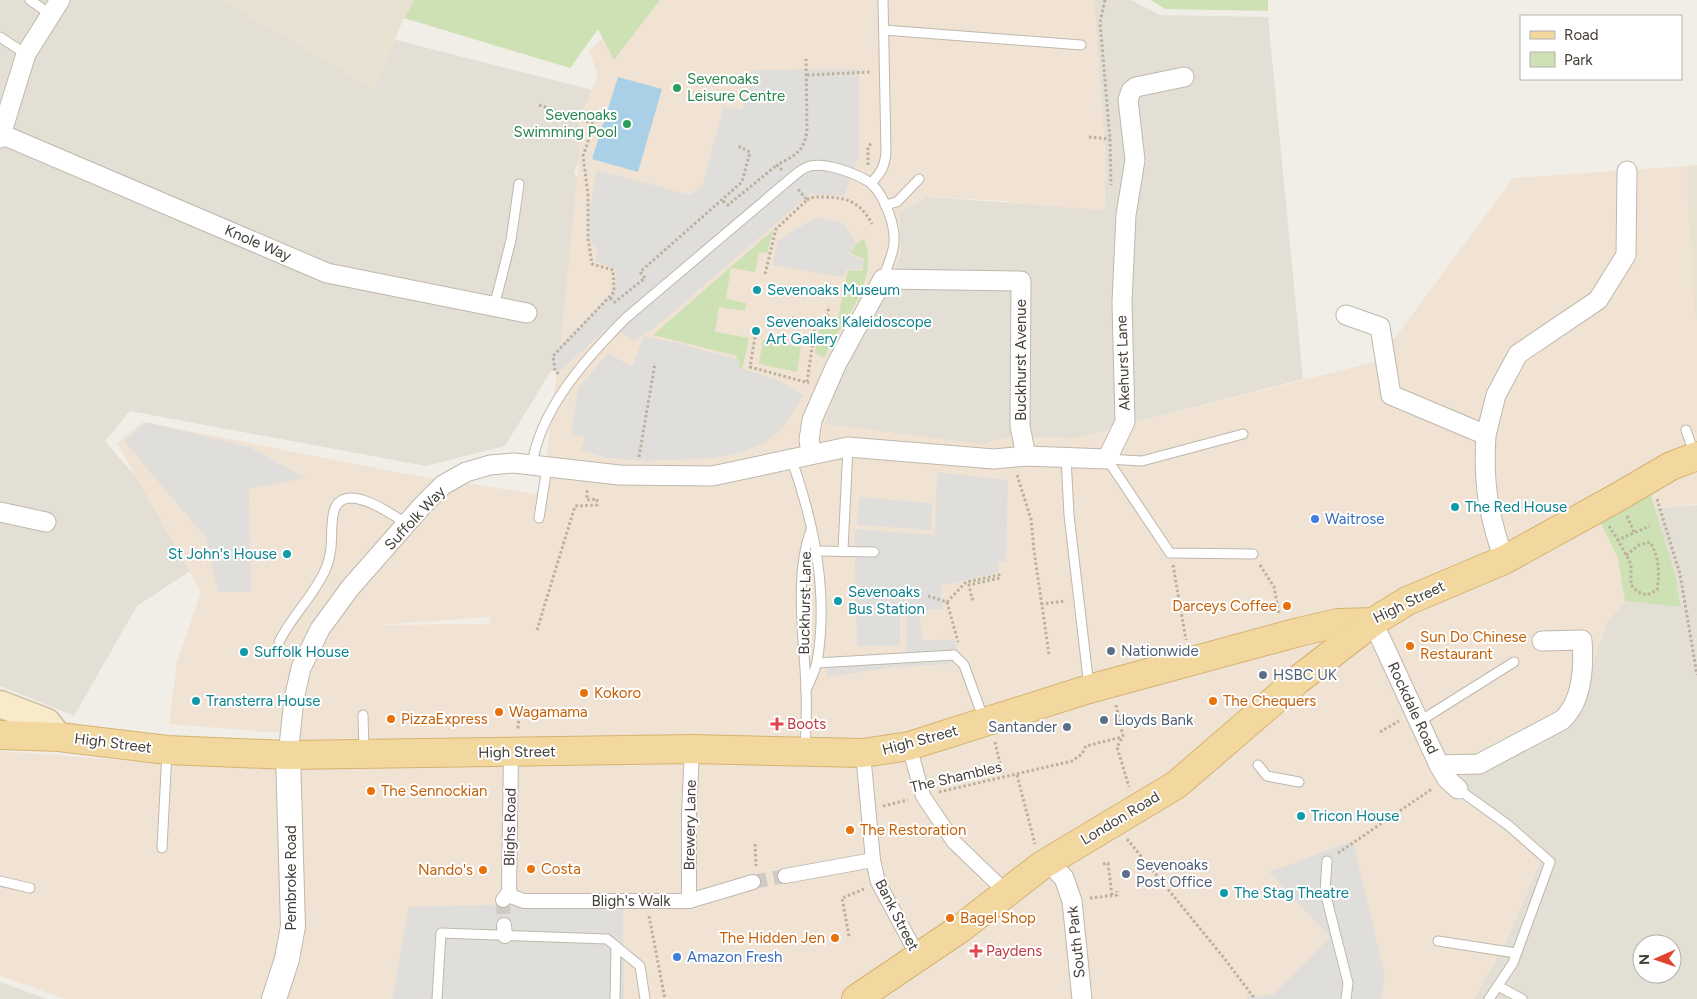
<svg xmlns="http://www.w3.org/2000/svg" width="1697" height="999" font-family="Figtree,sans-serif">
  <style>
    .residential { fill: #e4dfd5; fill-rule: evenodd }
    .commercial { fill: #f1e3d4; fill-rule: evenodd }
    .education { fill: #e9e1d2 }
    .green { fill: #cee1b4 }
    .parking { fill: #e0dedb }
    .water { fill: #aad0e7 }
    .lines { fill: none; stroke-linecap: round; stroke-linejoin: round }
    .pedestrian-tunnel { stroke: #cecbc4; stroke-width: 14; stroke-dasharray: 14 7; stroke-linecap: butt }
    .service-casing { stroke: #beb8ad; stroke-width: 11 }
    .pedestrian-casing { stroke: #beb8ad; stroke-width: 16 }
    .minor-casing { stroke: #beb8ad; stroke-width: 21 }
    .tertiary-casing { stroke: #beb8ad; stroke-width: 26 }
    .secondary-casing { stroke: #cbbd9b; stroke-width: 29 }
    .primary-casing { stroke: #d5b371; stroke-width: 30 }
    .path { stroke: #bbb09d; stroke-width: 3; stroke-dasharray: 2.5 2.5; stroke-linecap: butt }
    .service { stroke: #fff; stroke-width: 9 }
    .pedestrian { stroke: #fff; stroke-width: 14 }
    .minor { stroke: #fff; stroke-width: 19 }
    .tertiary { stroke: #fff; stroke-width: 24 }
    .secondary { stroke: #f8ebca; stroke-width: 26 }
    .primary { stroke: #f2d79f; stroke-width: 28 }
    .leisure-dot { fill: #2e9e5b; stroke: #fff; stroke-width: 2 }
    .culture-dot { fill: #0f9aa8; stroke: #fff; stroke-width: 2 }
    .shop-dot { fill: #3f7fe0; stroke: #fff; stroke-width: 2 }
    .food-dot { fill: #e8710a; stroke: #fff; stroke-width: 2 }
    .service-dot { fill: #5c6f8a; stroke: #fff; stroke-width: 2 }
    .health-dot { fill: #e0444e; stroke: #fff; stroke-width: 2 }
    .labels { text-anchor: middle; stroke-width: 4; stroke-linejoin: round; paint-order: stroke }
    .leisure-label { font-size: 15px; fill: #27864d; stroke: #fff; text-anchor: start }
    .street-label { font-size: 15px; fill: #433e37; stroke: #fff }
    .culture-label { font-size: 15px; fill: #0d838f; stroke: #fff; text-anchor: start }
    .shop-label { font-size: 15px; fill: #366cbe; stroke: #fff; text-anchor: start }
    .food-label { font-size: 15px; fill: #c56008; stroke: #fff; text-anchor: start }
    .service-label { font-size: 15px; fill: #4e5e75; stroke: #fff; text-anchor: start }
    .health-label { font-size: 15px; fill: #be3a42; stroke: #fff; text-anchor: start }
  </style>
  <rect width="100%" height="100%" fill="#f1eee7"/>
  <g class="residential">
    <path d="M 0,0 L 238,0 L 601,92 L 574,174 L 585,185 L 573,333 L 550,356 L 551,371 L 505,446 L 426,466 L 130,411 L 105,441 L 207,560 L 137,606 L 74,716 L 0,686 Z"/>
    <path d="M 1094,0 L 1131,0 L 1160,15 L 1268,17 L 1303,379 L 1076,438 L 1013,437 L 982,445 L 824,424 L 841,375 L 889,290 L 901,252 L 899,212 L 926,197 L 1104,209 L 1106,167 Z"/>
    <path d="M 1697,505 L 1697,999 L 1474,999 L 1509,935 L 1541,859 L 1446,785 L 1578,707 L 1607,622 L 1625,601 L 1681,606 L 1675,574 L 1655,508 ZM 1642,944 L 1672,944 L 1672,974 L 1642,974 Z"/>
    <path d="M 0,982 L 47,999 L 0,999 Z"/>
  </g>
  <path class="commercial" d="M 645,0 L 1094,0 L 1106,167 L 1104,210 L 1008,203 L 1007,201 L 926,197 L 899,212 L 901,252 L 889,290 L 841,375 L 825,424 L 982,444 L 1013,437 L 1076,438 L 1378,361 L 1513,178 L 1686,166 L 1697,320 L 1697,504 L 1655,508 L 1675,574 L 1681,607 L 1625,601 L 1607,622 L 1578,707 L 1447,785 L 1541,859 L 1509,935 L 1474,999 L 65,999 L 0,976 L 0,751 L 132,761 L 269,768 L 293,713 L 279,733 L 169,724 L 177,662 L 201,592 L 117,443 L 143,422 L 406,474 L 542,495 L 562,330 L 578,170 L 579,119 L 598,76 L 589,51 ZM 491,617 L 489,624 L 376,625 Z"/>
  <g class="education">
    <path d="M 221,0 L 619,0 L 570,68 L 404,18 L 374,89 Z"/>
    <path d="M 1697,165 L 1697,320 L 1695,320 L 1686,166 Z"/>
  </g>
  <g class="green">
    <path d="M 415,0 L 660,0 L 614,60 L 598,29 L 570,68 L 404,18 Z"/>
    <path d="M 1151,0 L 1268,0 L 1268,11 L 1165,9 Z"/>
    <path d="M 774,229 L 767,253 L 759,252 L 755,272 L 731,268 L 726,299 L 746,303 L 745,311 L 719,307 L 715,332 L 749,338 L 742,370 L 734,370 L 737,356 L 653,335 Z"/>
    <path d="M 864,239 C 881,281 841,323 824,358 L 815,353 L 820,327 L 829,324 L 838,318 L 848,270 L 862,271 L 864,259 L 850,253 L 857,243 Z"/>
    <path d="M 763,340 L 801,347 L 797,372 L 759,364 Z"/>
    <path d="M 1651,495 L 1675,574 L 1681,607 L 1625,601 L 1618,558 L 1599,520 Z"/>
  </g>
  <g class="parking">
    <path d="M 859,69 L 859,157 L 844,196 L 810,194 L 650,332 L 645,333 L 635,341 L 609,326 L 563,369 L 551,371 L 550,356 L 612,293 L 617,270 L 595,261 L 598,249 L 590,243 L 589,213 L 597,170 L 690,195 L 702,186 L 724,106 L 742,110 L 753,70 Z"/>
    <path d="M 816,217 L 843,223 L 856,243 L 848,254 L 863,260 L 860,270 L 847,268 L 843,277 L 773,265 L 777,241 Z"/>
    <path d="M 644,336 L 678,343 L 739,360 L 738,367 L 782,382 L 804,395 L 782,428 L 766,442 L 746,451 L 716,458 L 645,461 L 606,458 L 581,450 L 585,437 L 571,434 L 578,388 L 608,353 L 632,367 Z"/>
    <path d="M 146,422 L 249,447 L 306,478 L 249,489 L 251,592 L 218,592 L 206,538 L 124,441 Z"/>
    <path d="M 937,472 L 1008,480 L 1006,562 L 997,562 L 999,572 L 941,586 L 943,609 L 900,611 L 900,646 L 857,646 L 854,529 L 935,535 Z"/>
    <path d="M 859,497 L 932,503 L 931,530 L 857,525 Z"/>
    <path d="M 906,615 L 919,615 L 923,641 L 954,639 L 959,655 L 949,664 L 889,668 L 827,677 L 827,657 L 906,653 Z"/>
    <path d="M 1353,841 L 1385,976 L 1381,999 L 1247,999 L 1246,996 L 1273,995 L 1330,937 L 1269,872 Z"/>
    <path d="M 623,901 L 624,999 L 392,999 L 409,907 Z"/>
  </g>
  <path class="water" d="M 618,77 L 662,89 L 638,172 L 592,159 Z"/>
  <g class="lines">
    <g class="pedestrian-tunnel">
      <path d="M 753,882 L 785,876"/>
      <path d="M 503,900 L 504,925"/>
    </g>
    <defs>
      <g id="service">
        <path d="M 30,0 L 50,14"/>
        <path d="M 884,30 L 1081,45"/>
        <path d="M 0,37 L 26,54"/>
        <path d="M 871,183 C 885,197 898,229 893,249 C 891,259 886,269 883,279"/>
        <path d="M 885,205 L 897,202 L 919,179"/>
        <path d="M 494,307 L 511,240 L 519,184"/>
        <path d="M 1686,430 L 1694,453"/>
        <path d="M 1066,457 L 1069,515 L 1089,687"/>
        <path d="M 791,458 C 814,522 829,593 817,662 C 815,671 810,681 806,690"/>
        <path d="M 1107,459 L 1170,553 L 1253,554"/>
        <path d="M 1107,459 L 1142,461 L 1243,434"/>
        <path d="M 532,465 C 540,409 587,357 626,318 L 790,179 C 796,174 802,168 810,166 C 827,162 857,174 871,183 C 881,173 885,166 886,152 L 883,0"/>
        <path d="M 539,518 L 547,467"/>
        <path d="M 843,550 L 848,447"/>
        <path d="M 817,551 L 874,552"/>
        <path d="M 279,642 C 292,615 315,595 326,568 C 335,547 329,529 334,511 C 343,479 393,515 407,524"/>
        <path d="M 817,663 L 954,655 L 964,665 L 984,720"/>
        <path d="M 363,715 L 364,750"/>
        <path d="M 1420,721 L 1514,662"/>
        <path d="M 805,748 C 806,729 807,710 806,691 C 805,641 793,577 811,530"/>
        <path d="M 1258,765 L 1267,776 L 1299,782"/>
        <path d="M 1458,789 L 1508,825 L 1550,862 L 1513,963 L 1489,999"/>
        <path d="M 162,848 L 167,752"/>
        <path d="M 1327,861 L 1325,892 L 1348,983 L 1346,999"/>
        <path d="M 0,881 L 30,888"/>
        <path d="M 1438,941 L 1516,953"/>
        <path d="M 1498,986 L 1522,999"/>
        <path d="M 437,999 L 441,933 L 607,939 L 640,966 L 645,999"/>
        <path d="M 615,999 L 616,946"/>
      </g>
      <g id="pedestrian">
        <path d="M 909,746 L 923,796 L 954,842 L 1006,892"/>
        <path d="M 863,753 L 873,860 L 878,882 L 919,958"/>
        <path d="M 785,876 L 873,860"/>
        <path d="M 509,892 L 513,897 L 524,901 L 689,901 L 753,882"/>
        <path d="M 503,900 L 509,892 L 511,752"/>
        <path d="M 689,901 L 689,814 L 692,749"/>
        <path d="M 504,925 L 505,936"/>
      </g>
      <g id="minor">
        <path d="M 1,134 L 327,273 L 527,313"/>
        <path d="M 0,138 L 26,54 L 60,0"/>
        <path d="M 1346,315 L 1380,327 L 1391,395 L 1486,435 L 1496,395 L 1518,354 L 1598,300 L 1626,255 L 1627,171"/>
        <path d="M 1486,435 C 1483,484 1488,513 1504,560"/>
        <path d="M 811,453 L 809,440 L 812,420 L 836,365 L 883,279 L 1021,281 L 1020,426 L 1026,456"/>
        <path d="M 0,512 L 46,522"/>
        <path d="M 1373,622 L 1439,765 L 1447,779 L 1458,789"/>
        <path d="M 288,755 L 294,699 L 301,668 L 320,629 L 350,588 L 422,506 L 443,485 L 466,472 L 490,465 L 514,463 L 619,475 L 712,476 L 848,447 L 994,459 L 1026,456 L 1107,459 L 1125,422 L 1122,302 L 1126,215 L 1135,160 L 1128,100 L 1131,91 L 1136,87 L 1184,77"/>
        <path d="M 1439,765 L 1479,764 L 1562,720 C 1583,701 1584,666 1582,640 L 1542,641"/>
        <path d="M 1048,862 L 1064,878 L 1072,901 L 1082,999"/>
      </g>
      <path id="tertiary" d="M 274,999 L 287,959 L 293,926 L 288,755"/>
      <path id="secondary" d="M 0,704 L 47,722 L 59,737"/>
      <g id="primary">
        <path d="M 0,735 L 59,737 L 167,750 L 288,755 L 692,749 L 863,753 L 909,746 L 1089,689 L 1299,632 L 1338,623 L 1373,622"/>
        <path d="M 856,999 L 961,928 L 1041,866 L 1176,785 L 1299,679 L 1373,622 L 1407,601 L 1504,560 L 1618,497 L 1671,466 L 1697,456"/>
      </g>
    </defs>
    <use href="#service" class="service-casing"/>
    <use href="#pedestrian" class="pedestrian-casing"/>
    <use href="#minor" class="minor-casing"/>
    <use href="#tertiary" class="tertiary-casing"/>
    <use href="#secondary" class="secondary-casing"/>
    <use href="#primary" class="primary-casing"/>
    <g class="path">
      <path d="M 1105,0 L 1100,22 L 1110,139 L 1111,185"/>
      <path d="M 807,75 L 871,72"/>
      <path d="M 539,105 L 594,124 L 583,156 L 588,194 L 588,238 L 592,264 L 613,270 L 614,292 L 553,356 L 555,371 L 560,375"/>
      <path d="M 1089,137 L 1110,139"/>
      <path d="M 868,165 L 868,147 L 872,142"/>
      <path d="M 782,170 L 777,165 C 795,155 803,153 807,132 L 806,59"/>
      <path d="M 807,200 C 813,196 819,197 826,197 C 849,198 861,203 872,224"/>
      <path d="M 723,201 L 728,205 L 777,165"/>
      <path d="M 765,274 L 776,229 L 807,200 L 797,188"/>
      <path d="M 610,298 L 615,302 L 645,278 L 640,272 L 742,182 L 750,152 L 738,146"/>
      <path d="M 792,318 L 816,321"/>
      <path d="M 755,337 L 750,367 L 809,383"/>
      <path d="M 807,382 L 816,321 L 822,321 L 827,317 L 829,306"/>
      <path d="M 639,457 L 655,363"/>
      <path d="M 1017,475 L 1031,519 L 1034,551 L 1049,654"/>
      <path d="M 1657,499 L 1680,574 L 1697,675"/>
      <path d="M 1627,516 L 1634,532"/>
      <path d="M 1609,526 L 1618,540"/>
      <path d="M 1626,555 L 1639,545 L 1650,542 C 1659,557 1660,573 1657,590 L 1647,595 L 1638,592 L 1631,585 L 1631,564 L 1618,540 L 1650,526"/>
      <path d="M 1173,565 L 1186,640"/>
      <path d="M 1260,565 L 1274,587 L 1279,614"/>
      <path d="M 928,596 L 947,602 L 958,642"/>
      <path d="M 947,602 L 966,582 L 999,575 L 1000,578 L 969,585 L 972,599 L 974,599"/>
      <path d="M 1041,604 L 1066,601"/>
      <path d="M 537,630 L 575,506 L 597,505 L 597,499 L 587,500 L 587,490"/>
      <path d="M 1116,705 L 1123,736 L 1117,747 L 1129,787"/>
      <path d="M 519,716 L 518,727 L 521,727"/>
      <path d="M 1380,732 L 1399,721"/>
      <path d="M 995,742 L 1003,776"/>
      <path d="M 1017,775 L 1035,844"/>
      <path d="M 939,792 L 1072,761 L 1082,754 L 1086,746 L 1122,737"/>
      <path d="M 883,806 L 908,800"/>
      <path d="M 1127,839 L 1224,958 L 1255,999"/>
      <path d="M 755,844 L 756,866"/>
      <path d="M 1338,853 L 1432,789"/>
      <path d="M 1103,864 L 1108,863 L 1112,895"/>
      <path d="M 1090,898 L 1117,895 L 1117,891"/>
      <path d="M 649,916 L 665,999"/>
      <path d="M 849,936 L 842,898 L 864,889"/>
    </g>
    <use href="#service" class="service"/>
    <use href="#pedestrian" class="pedestrian"/>
    <use href="#minor" class="minor"/>
    <use href="#tertiary" class="tertiary"/>
    <use href="#secondary" class="secondary"/>
    <use href="#primary" class="primary"/>
  </g>
  <g class="leisure-dot">
    <circle cx="677" cy="88" r="5"/>
    <circle cx="627" cy="124" r="5"/>
  </g>
  <g class="culture-dot">
    <circle cx="757" cy="290" r="5"/>
    <circle cx="756" cy="331" r="5"/>
    <circle cx="1455" cy="507" r="5"/>
    <circle cx="287" cy="554" r="5"/>
    <circle cx="838" cy="601" r="5"/>
    <circle cx="244" cy="652" r="5"/>
    <circle cx="196" cy="701" r="5"/>
    <circle cx="1301" cy="816" r="5"/>
    <circle cx="1224" cy="893" r="5"/>
  </g>
  <g class="shop-dot">
    <circle cx="1315" cy="519" r="5"/>
    <circle cx="677" cy="957" r="5"/>
  </g>
  <g class="food-dot">
    <circle cx="1287" cy="606" r="5"/>
    <circle cx="1410" cy="646" r="5"/>
    <circle cx="584" cy="693" r="5"/>
    <circle cx="1213" cy="701" r="5"/>
    <circle cx="499" cy="712" r="5"/>
    <circle cx="391" cy="719" r="5"/>
    <circle cx="371" cy="791" r="5"/>
    <circle cx="850" cy="830" r="5"/>
    <circle cx="531" cy="869" r="5"/>
    <circle cx="483" cy="870" r="5"/>
    <circle cx="950" cy="918" r="5"/>
    <circle cx="835" cy="938" r="5"/>
  </g>
  <g class="service-dot">
    <circle cx="1111" cy="651" r="5"/>
    <circle cx="1263" cy="675" r="5"/>
    <circle cx="1104" cy="720" r="5"/>
    <circle cx="1067" cy="727" r="5"/>
    <circle cx="1126" cy="874" r="5"/>
  </g>
  <g class="health-dot">
    <path d="M774.5 716.5h5v5h5v5h-5v5h-5v-5h-5v-5h5z"/>
    <path d="M973.5 943.5h5v5h5v5h-5v5h-5v-5h-5v-5h5z"/>
  </g>
  <g class="labels">
    <g class="leisure-label">
      <text x="687" y="84">Sevenoaks<tspan x="687" dy="17">Leisure Centre</tspan></text>
      <text x="617" y="120" text-anchor="end">Sevenoaks<tspan x="617" dy="17">Swimming Pool</tspan></text>
    </g>
    <g class="street-label">
      <text transform="translate(258 243) rotate(23)" y="5">Knole Way</text>
      <text transform="translate(1021 360) rotate(-90)" y="5">Buckhurst Avenue</text>
      <text transform="translate(1123 363) rotate(-92)" y="5">Akehurst Lane</text>
      <text transform="translate(415 518) rotate(-47)" y="5">Suffolk Way</text>
      <text transform="translate(1409 602) rotate(-26)" y="5">High Street</text>
      <text transform="translate(805 603) rotate(-89)" y="5">Buckhurst Lane</text>
      <text transform="translate(1413 708) rotate(65)" y="5">Rockdale Road</text>
      <text transform="translate(920 740) rotate(-15)" y="5">High Street</text>
      <text transform="translate(113 743) rotate(7)" y="5">High Street</text>
      <text transform="translate(517 752) rotate(-1)" y="5">High Street</text>
      <text transform="translate(956 777) rotate(-13)" y="5">The Shambles</text>
      <text transform="translate(1120 818) rotate(-31)" y="5">London Road</text>
      <text transform="translate(690 825) rotate(-89)" y="5">Brewery Lane</text>
      <text transform="translate(510 827) rotate(-89)" y="5">Blighs Road</text>
      <text transform="translate(291 878) rotate(-90)" y="5">Pembroke Road</text>
      <text x="631" y="906">Bligh's Walk</text>
      <text transform="translate(897 915) rotate(63)" y="5">Bank Street</text>
      <text transform="translate(1076 942) rotate(-96)" y="5">South Park</text>
    </g>
    <g class="culture-label">
      <text x="767" y="295">Sevenoaks Museum</text>
      <text x="766" y="327">Sevenoaks Kaleidoscope<tspan x="766" dy="17">Art Gallery</tspan></text>
      <text x="1465" y="512">The Red House</text>
      <text x="277" y="559" text-anchor="end">St John's House</text>
      <text x="848" y="597">Sevenoaks<tspan x="848" dy="17">Bus Station</tspan></text>
      <text x="254" y="657">Suffolk House</text>
      <text x="206" y="706">Transterra House</text>
      <text x="1311" y="821">Tricon House</text>
      <text x="1234" y="898">The Stag Theatre</text>
    </g>
    <g class="shop-label">
      <text x="1325" y="524">Waitrose</text>
      <text x="687" y="962">Amazon Fresh</text>
    </g>
    <g class="food-label">
      <text x="1277" y="611" text-anchor="end">Darceys Coffee</text>
      <text x="1420" y="642">Sun Do Chinese<tspan x="1420" dy="17">Restaurant</tspan></text>
      <text x="594" y="698">Kokoro</text>
      <text x="1223" y="706">The Chequers</text>
      <text x="509" y="717">Wagamama</text>
      <text x="401" y="724">PizzaExpress</text>
      <text x="381" y="796">The Sennockian</text>
      <text x="860" y="835">The Restoration</text>
      <text x="541" y="874">Costa</text>
      <text x="473" y="875" text-anchor="end">Nando's</text>
      <text x="960" y="923">Bagel Shop</text>
      <text x="825" y="943" text-anchor="end">The Hidden Jen</text>
    </g>
    <g class="service-label">
      <text x="1121" y="656">Nationwide</text>
      <text x="1273" y="680">HSBC UK</text>
      <text x="1114" y="725">Lloyds Bank</text>
      <text x="1057" y="732" text-anchor="end">Santander</text>
      <text x="1136" y="870">Sevenoaks<tspan x="1136" dy="17">Post Office</tspan></text>
    </g>
    <g class="health-label">
      <text x="787" y="729">Boots</text>
      <text x="986" y="956">Paydens</text>
    </g>
  </g>
  <rect x="1520" y="15" width="162" height="65" fill="#ffffff" stroke="#b4b2af"/>
  <rect x="1530" y="31" width="25" height="8" fill="#f2d79f" stroke="#b4b2af"/>
  <text x="1564" y="40" font-size="15" fill="#433e37">Road</text>
  <rect x="1530" y="52" width="25" height="15" fill="#cee1b4" stroke="#b4b2af"/>
  <text x="1564" y="65" font-size="15" fill="#433e37">Park</text>
  <g transform="translate(1657 959) rotate(268)"><circle r="24" fill="#ffffff" stroke="#b4b2af"/>
  <path d="M0-4L9 19L0 12L-9 19Z" fill="#e0432f"/>
  <text y="-8" font-size="14" font-weight="bold" text-anchor="middle" fill="#433e37">N</text>
  </g>
</svg>
